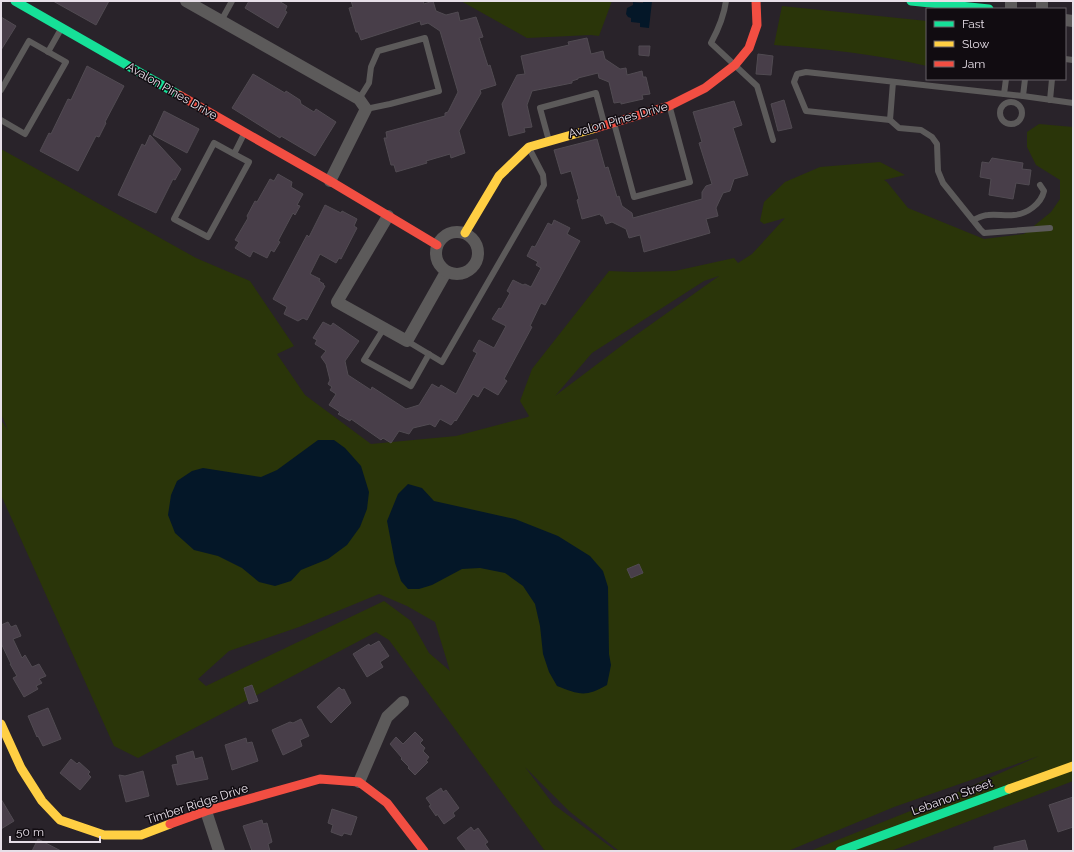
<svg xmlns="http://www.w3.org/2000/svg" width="1074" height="852" font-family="Raleway,sans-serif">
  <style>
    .green { fill: #2a3509; fill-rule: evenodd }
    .water { fill: #041728 }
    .building { fill: #483e49; stroke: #514b52 }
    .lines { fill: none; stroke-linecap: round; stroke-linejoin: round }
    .lane { stroke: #5c5a5a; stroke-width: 6 }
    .street { stroke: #5c5a5a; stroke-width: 12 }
    .fast { stroke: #16e098; stroke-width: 9 }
    .slow { stroke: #ffcf43; stroke-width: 9 }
    .jam { stroke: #f24e42; stroke-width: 9 }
    .labels { text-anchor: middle; stroke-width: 3; stroke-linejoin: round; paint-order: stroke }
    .street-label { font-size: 12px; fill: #e7dfe8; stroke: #110c11 }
  </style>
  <rect width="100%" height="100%" fill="#29232a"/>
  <g class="green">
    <path d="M 461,1 L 612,1 L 599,36 L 591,35 L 527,38 Z"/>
    <path d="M 782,6 L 927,21 L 927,66 C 875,54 827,49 774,45 Z"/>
    <path d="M 1039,124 L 1073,127 L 1073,781 L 891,851 L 810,851 L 958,792 L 1039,756 L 894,807 L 788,851 L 619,851 L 569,811 L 525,767 L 553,804 L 616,851 L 545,851 L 389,640 L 376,632 L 138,758 L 114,746 L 1,495 L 1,420 L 8,430 L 1,414 L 1,149 L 196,258 L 250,281 L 294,346 L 277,354 L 305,395 L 371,444 L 456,436 L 528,417 L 529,416 L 520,401 L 532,369 L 609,271 L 632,272 L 675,271 L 734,258 L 738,263 L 752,254 L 785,218 L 764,224 L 760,221 L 764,202 L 785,182 L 820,167 L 880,162 L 905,175 L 884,180 L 887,182 L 908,208 L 984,239 L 1024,234 L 1051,212 L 1060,199 L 1060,180 L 1036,165 L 1027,147 L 1027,132 ZM 719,276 L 629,340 L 555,396 L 592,353 L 704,281 ZM 379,594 L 407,606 L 435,622 L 450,671 L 429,653 L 411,621 L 384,601 L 206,686 L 198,679 L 229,651 L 299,627 Z"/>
  </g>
  <g class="water">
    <path d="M 643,1 L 652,1 L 649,28 L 640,27 L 640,23 L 631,22 L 631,18 L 628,17 L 626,14 L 627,8 L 633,5 L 633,2 L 643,3 Z"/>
    <path d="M 318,440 L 334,440 L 345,448 L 361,466 L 369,492 L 367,509 L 360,527 L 347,545 L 328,559 L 301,570 L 291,581 L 275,586 L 259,582 L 242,568 L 218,556 L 194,550 L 175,533 L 168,515 L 171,495 L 177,481 L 192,471 L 203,468 L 261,477 L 277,470 Z"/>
    <path d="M 408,484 L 422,488 L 434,501 L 515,519 L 558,536 L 590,556 L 603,571 L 608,587 L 609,654 L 611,665 L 607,685 C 585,698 578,694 557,686 L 549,672 L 543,654 L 540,626 L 535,604 L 523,586 L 505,573 L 480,568 L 462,569 L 432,585 L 419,589 L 408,589 L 401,581 L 395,563 L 387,521 L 398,494 Z"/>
  </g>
  <g class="building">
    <path d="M 53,1 L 109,1 L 96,25 Z"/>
    <path d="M 249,1 L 279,1 L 287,6 L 285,11 L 287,12 L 278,28 L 245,8 Z"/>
    <path d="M 351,1 L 423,1 L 424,4 L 433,1 L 436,11 L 446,15 L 458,12 L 460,21 L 476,17 L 483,37 L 479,38 L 488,66 L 490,65 L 496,85 L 480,90 L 481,93 L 459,131 L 465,153 L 451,158 L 450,154 L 426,161 L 427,163 L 396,172 L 394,165 L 391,165 L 384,138 L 387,138 L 386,132 L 445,116 L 445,113 L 448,112 L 458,92 L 440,31 L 428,23 L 421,25 L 420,21 L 361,40 L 358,32 L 356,32 L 349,8 L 353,7 Z"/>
    <path d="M 1,17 L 16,26 L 1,50 Z"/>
    <path d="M 587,38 L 591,54 L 603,51 L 605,59 L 620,69 L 626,68 L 627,75 L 642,71 L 643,77 L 646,77 L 650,94 L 642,95 L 643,99 L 621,104 L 621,102 L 614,103 L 609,82 L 599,78 L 598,73 L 578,78 L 578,79 L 572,81 L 572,83 L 532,91 L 527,105 L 532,127 L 524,128 L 525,132 L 509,136 L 502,104 L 517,75 L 525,74 L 521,56 L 569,45 L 568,42 Z"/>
    <path d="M 639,46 L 650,46 L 649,56 L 639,55 Z"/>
    <path d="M 758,54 L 773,56 L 771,75 L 756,74 Z"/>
    <path d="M 87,66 L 124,86 L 105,122 L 106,123 L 99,137 L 96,136 L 78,171 L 40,151 L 49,133 L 51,134 L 68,99 L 71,100 Z"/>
    <path d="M 253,74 L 285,93 L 286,91 L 300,100 L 301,104 L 314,112 L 316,109 L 336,122 L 315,156 L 281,136 L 280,138 L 232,108 Z"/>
    <path d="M 784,100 L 792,128 L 778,131 L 771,104 Z"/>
    <path d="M 734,101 L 742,125 L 733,128 L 748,175 L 734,179 L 730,191 L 723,193 L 716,208 L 718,216 L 706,219 L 710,233 L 644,252 L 640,235 L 629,238 L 626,229 L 612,222 L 606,224 L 603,216 L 601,216 L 600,214 L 582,219 L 577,200 L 579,199 L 571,171 L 561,174 L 554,150 L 597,139 L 605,168 L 608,167 L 617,197 L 619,196 L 622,206 L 632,213 L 633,218 L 702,199 L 702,192 L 706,186 L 712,184 L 699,143 L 702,142 L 693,112 Z"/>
    <path d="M 164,111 L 199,129 L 187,153 L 153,135 Z"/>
    <path d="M 150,135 L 181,169 L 175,180 L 173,179 L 156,213 L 118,195 L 142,144 L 145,146 Z"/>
    <path d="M 992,158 L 1023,163 L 1022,169 L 1031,170 L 1029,185 L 1016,183 L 1013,199 L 989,195 L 991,179 L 980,177 L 982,162 L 989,163 Z"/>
    <path d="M 278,174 L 292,182 L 291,187 L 303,194 L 297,205 L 300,206 L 295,215 L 293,213 L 278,241 L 280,242 L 274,252 L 271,250 L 267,258 L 253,251 L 250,257 L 235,248 L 239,242 L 235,240 L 248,218 L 247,216 L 255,201 L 257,202 L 270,179 L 274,181 Z"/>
    <path d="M 325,205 L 341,213 L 342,211 L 357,219 L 354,226 L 357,228 L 341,259 L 339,258 L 336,263 L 320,254 L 310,274 L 320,279 L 319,281 L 324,284 L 323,285 L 325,286 L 307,320 L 303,318 L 298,321 L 284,314 L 287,307 L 273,299 L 307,235 L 309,237 Z"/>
    <path d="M 554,220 L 570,228 L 567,234 L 580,241 L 545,305 L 541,303 L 530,326 L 532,327 L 504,379 L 507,381 L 498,395 L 484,387 L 478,397 L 473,394 L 456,421 L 455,420 L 451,425 L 440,419 L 435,427 L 430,424 L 413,428 L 409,434 L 399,431 L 391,443 L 383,438 L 381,440 L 351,419 L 350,421 L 338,414 L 340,412 L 329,405 L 336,394 L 330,390 L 332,387 L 328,384 L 330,380 L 326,364 L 321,357 L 326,351 L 315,344 L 317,340 L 313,338 L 323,322 L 331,326 L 333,323 L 359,341 L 345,361 L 348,375 L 371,390 L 372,387 L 406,409 L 419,405 L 432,384 L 439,388 L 441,385 L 456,394 L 477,353 L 473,351 L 479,340 L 494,348 L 506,326 L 492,319 L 499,308 L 501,309 L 510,293 L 507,291 L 513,280 L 523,285 L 525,284 L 531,287 L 541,268 L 536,265 L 538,262 L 527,256 L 532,246 L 535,247 L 548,223 L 552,225 Z"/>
    <path d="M 639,564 L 643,573 L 631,578 L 627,569 Z"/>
    <path d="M 8,622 L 11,627 L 16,625 L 21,636 L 13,639 L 22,658 L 25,655 L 32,667 L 39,664 L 46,676 L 39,679 L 42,683 L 36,686 L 38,689 L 24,697 L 13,678 L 17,676 L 10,664 L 11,664 L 1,643 L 1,625 Z"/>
    <path d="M 379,641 L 389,656 L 380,662 L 383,667 L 367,677 L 353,654 L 369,644 L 370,646 Z"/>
    <path d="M 252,685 L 258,701 L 249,704 L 244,688 Z"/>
    <path d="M 339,687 L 342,690 L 344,689 L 351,703 L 331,723 L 317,707 Z"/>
    <path d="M 48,708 L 61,739 L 43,746 L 38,736 L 37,737 L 28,716 Z"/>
    <path d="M 301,719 L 309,736 L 300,740 L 302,746 L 283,755 L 272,730 L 290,722 L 293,723 Z"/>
    <path d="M 415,732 L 423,740 L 420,743 L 425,748 L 423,751 L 429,757 L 426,761 L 428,762 L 415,775 L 408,768 L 409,767 L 401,759 L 402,758 L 390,744 L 396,737 L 403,744 Z"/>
    <path d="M 246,738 L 247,743 L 252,742 L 258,761 L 232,770 L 225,745 Z"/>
    <path d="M 193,751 L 195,759 L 202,757 L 208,779 L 177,785 L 172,765 L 178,764 L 176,756 Z"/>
    <path d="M 71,759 L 77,764 L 79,762 L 90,772 L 88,774 L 91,777 L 80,790 L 60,773 Z"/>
    <path d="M 143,771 L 149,796 L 126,802 L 119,775 L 125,776 Z"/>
    <path d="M 441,788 L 443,792 L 446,790 L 459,808 L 453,813 L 455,816 L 444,824 L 437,814 L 436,816 L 429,806 L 431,805 L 426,798 Z"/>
    <path d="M 1073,797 L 1073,827 L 1058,832 L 1049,805 Z"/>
    <path d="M 1,799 L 14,821 L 1,829 Z"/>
    <path d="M 332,809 L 357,817 L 351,835 L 344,833 L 342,836 L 331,832 L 333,825 L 328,823 Z"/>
    <path d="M 262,820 L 263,824 L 267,823 L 272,842 L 268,844 L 270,851 L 252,851 L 243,826 Z"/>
    <path d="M 471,827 L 474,831 L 478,828 L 488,842 L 485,844 L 490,851 L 467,851 L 457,838 Z"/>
    <path d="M 38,839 L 61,851 L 32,851 Z"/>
    <path d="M 1025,840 L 1028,851 L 994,851 L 994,847 Z"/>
  </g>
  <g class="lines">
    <g class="lane">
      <path d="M 726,1 C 724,16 718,30 711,43 L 757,86 L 773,140"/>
      <path d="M 221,21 L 232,1"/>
      <path d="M 48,52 L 61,29"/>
      <path d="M 1065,59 L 1073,60"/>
      <path d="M 1006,79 L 1004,94 L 1023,96 L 1025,79"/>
      <path d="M 893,82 L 890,120 L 806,111 L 794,82 L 797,74 L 806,72 L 1004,94"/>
      <path d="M 1,90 L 29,41 L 66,62 L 25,134 L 1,120"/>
      <path d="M 1023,96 L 1073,103"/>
      <path d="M 359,99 L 369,83 L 371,67 L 378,51 L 425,38 L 439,91 L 390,104 L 366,109"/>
      <path d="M 1050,100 L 1052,79"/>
      <circle cx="1011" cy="113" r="11"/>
      <path d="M 890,120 L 899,128 L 921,130 L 932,137 L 937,144 L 938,171 L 943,183 L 980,229 L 984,233 L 1050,228"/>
      <path d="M 614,123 L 634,197 L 690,182 L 670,108"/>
      <path d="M 549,141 L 540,108 L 596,93 L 604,123"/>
      <path d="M 234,154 L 249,162 L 208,237 L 174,219 L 214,143 L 234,154 L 244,134"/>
      <path d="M 973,220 C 978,218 983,215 988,215 C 997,214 1005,216 1014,215 C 1027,214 1041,204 1044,191 L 1040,185"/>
      <path d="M 384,328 L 364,360 L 411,386 L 429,354"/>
      <path d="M 407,341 L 442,362 L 544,185 L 543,175 L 529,148"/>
    </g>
    <g class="street">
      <path d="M 186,1 L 359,99 L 366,109 L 330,181"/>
      <path d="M 1011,1 L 1011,9"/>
      <path d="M 1042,9 L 1042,1"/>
      <path d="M 1065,20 L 1073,21"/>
      <path d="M 388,216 L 337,302 L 407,341 L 446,272"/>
      <circle cx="457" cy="253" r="21"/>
      <path d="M 359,782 L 387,717 L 403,702"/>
      <path d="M 206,811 L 219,851"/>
    </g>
    <g class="fast">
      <path d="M 15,1 L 179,95"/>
      <path d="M 911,1 L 989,9"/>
      <path d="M 840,851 L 1009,789"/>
    </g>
    <g class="slow">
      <path d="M 465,233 L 499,176 L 529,147 L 596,128"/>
      <path d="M 1,724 L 21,768 L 42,801 L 60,820 L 104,835 L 141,835 L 170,824"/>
      <path d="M 1009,789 L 1073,766"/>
    </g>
    <g class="jam">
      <path d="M 179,95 L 330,181 L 437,245"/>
      <path d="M 596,128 L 669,106 L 705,88 L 735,65 L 749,48 L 757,25 L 756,1"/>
      <path d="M 170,824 L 206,811 L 320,779 L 359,782 L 387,803 L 424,851"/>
    </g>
  </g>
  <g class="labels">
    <g class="street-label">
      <text transform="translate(172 91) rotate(30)" y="4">Avalon Pines Drive</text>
      <text transform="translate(618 120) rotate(-16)" y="4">Avalon Pines Drive</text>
      <text transform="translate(952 797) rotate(-20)" y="4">Lebanon Street</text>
      <text transform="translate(197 804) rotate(-18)" y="4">Timber Ridge Drive</text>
    </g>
  </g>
  <rect width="1074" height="852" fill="none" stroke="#e7dfe8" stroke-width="4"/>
  <rect x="926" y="8" width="140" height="72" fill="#110c11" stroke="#676067"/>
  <rect x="934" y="21" width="20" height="6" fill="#16e098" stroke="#676067"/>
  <text x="962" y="28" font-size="12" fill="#e7dfe8">Fast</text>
  <rect x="934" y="41" width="20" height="6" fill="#ffcf43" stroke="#676067"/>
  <text x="962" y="48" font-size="12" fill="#e7dfe8">Slow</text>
  <rect x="934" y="61" width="20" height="6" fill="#f24e42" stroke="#676067"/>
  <text x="962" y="68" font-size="12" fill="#e7dfe8">Jam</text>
  <path d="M10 836v6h90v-6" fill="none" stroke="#e7dfe8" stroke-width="2"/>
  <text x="16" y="836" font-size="12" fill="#e7dfe8" stroke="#110c11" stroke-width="3" paint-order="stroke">50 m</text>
</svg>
